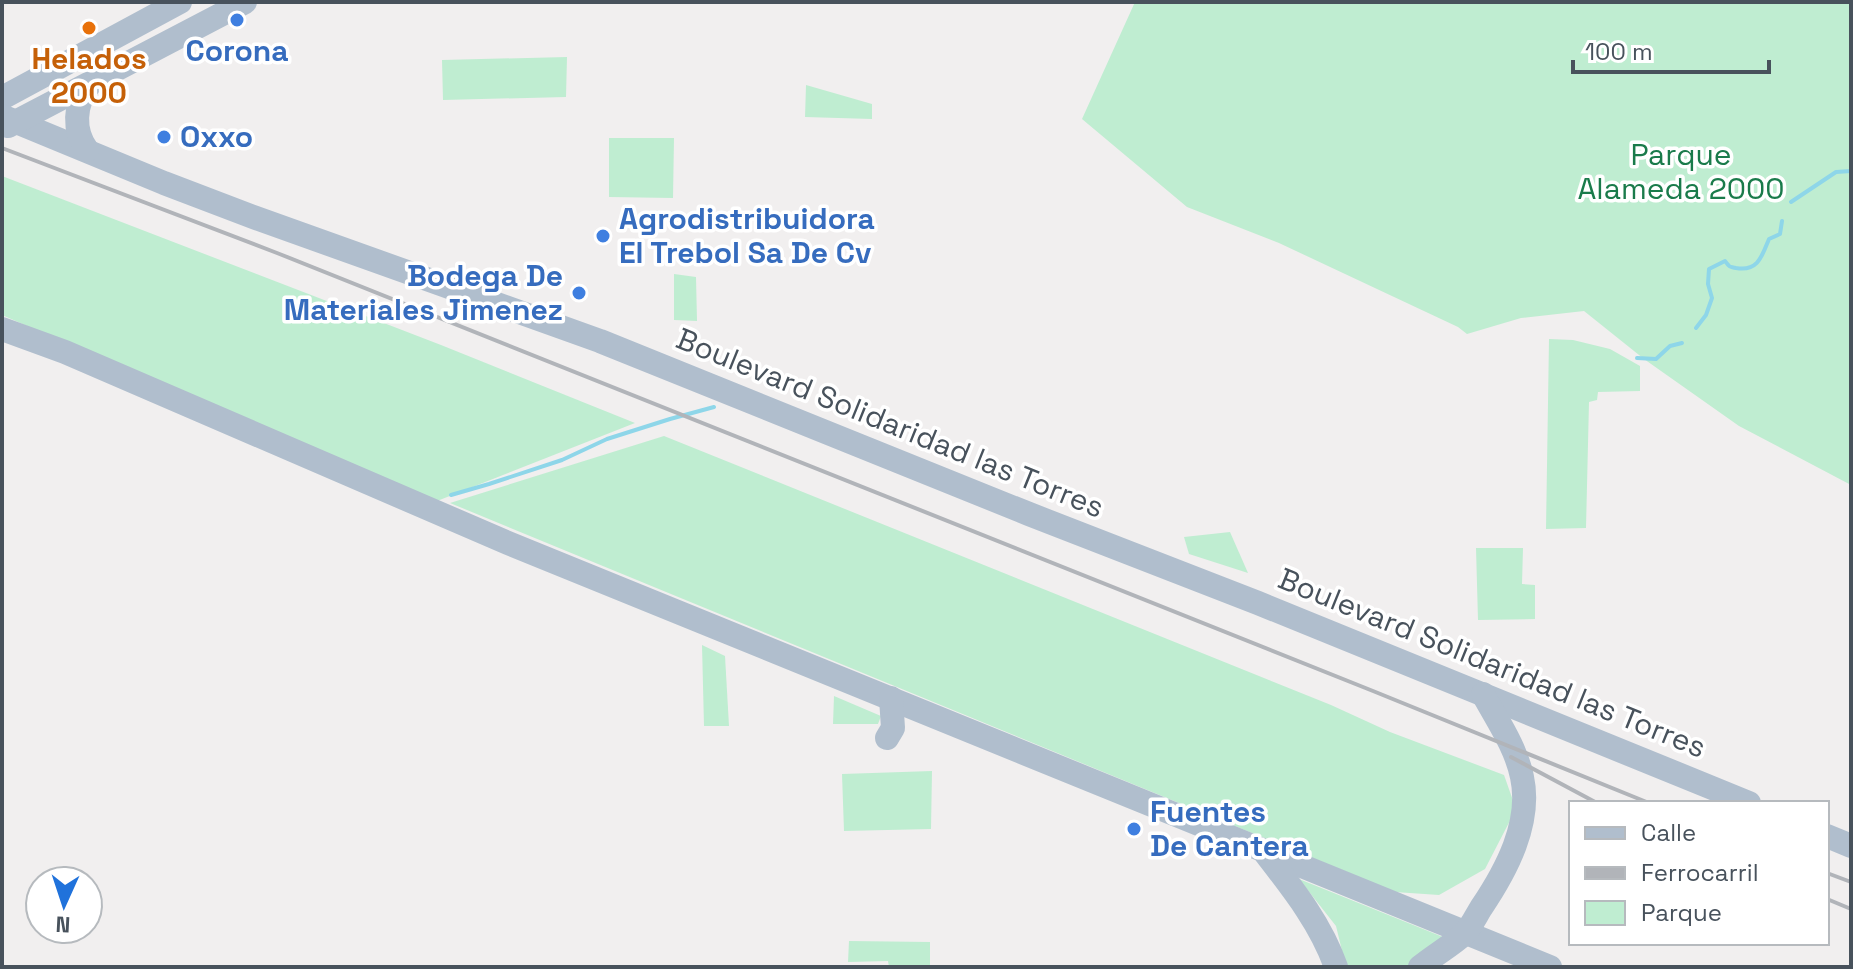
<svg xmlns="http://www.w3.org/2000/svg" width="1853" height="969" font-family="'Space Grotesk',sans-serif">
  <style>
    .green { fill: #bfedd1 }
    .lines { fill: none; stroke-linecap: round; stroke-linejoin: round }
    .stream { stroke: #8ed6e9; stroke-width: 4 }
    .major { stroke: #b0becd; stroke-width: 24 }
    .rail { stroke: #b1b4b9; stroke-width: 4 }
    .shop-dot { fill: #3f7fe0; stroke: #fff; stroke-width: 3 }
    .food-dot { fill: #e8710a; stroke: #fff; stroke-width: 3 }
    .labels { text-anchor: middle; stroke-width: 7; stroke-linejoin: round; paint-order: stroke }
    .shop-label { font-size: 30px; font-weight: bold; fill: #366cbe; stroke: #fff; text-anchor: start }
    .food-label { font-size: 30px; font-weight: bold; fill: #c56008; stroke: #fff }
    .park-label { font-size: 30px; fill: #1a7b4b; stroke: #fff }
    .street-label { font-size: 30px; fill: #48525c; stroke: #fff }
  </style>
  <rect width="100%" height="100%" fill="#f1efef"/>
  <g class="green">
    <path d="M 1135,2 L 1851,2 L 1851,485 L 1739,426 L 1644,359 L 1584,311 L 1521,318 L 1467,334 L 1458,327 L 1279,243 L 1187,207 L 1082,119 Z"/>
    <path d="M 567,57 L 566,97 L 443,100 L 442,60 Z"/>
    <path d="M 806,85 L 872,104 L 872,119 L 805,117 Z"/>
    <path d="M 609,138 L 674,138 L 673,198 L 609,197 Z"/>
    <path d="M 2,176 L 441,345 L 635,423 L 432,503 L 2,315 Z"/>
    <path d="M 674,274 L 696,277 L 697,321 L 674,320 Z"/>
    <path d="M 1549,339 L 1573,340 L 1610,349 L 1640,366 L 1640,391 L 1598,392 L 1597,400 L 1589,402 L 1586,528 L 1546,529 Z"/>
    <path d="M 664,436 L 1331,705 L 1390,732 L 1504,775 L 1516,809 L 1485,869 L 1439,895 L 1395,892 L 450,503 Z"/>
    <path d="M 1230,532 L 1248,573 L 1189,554 L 1184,537 Z"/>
    <path d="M 1476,548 L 1523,548 L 1522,584 L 1535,585 L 1535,619 L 1478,620 Z"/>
    <path d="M 702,645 L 725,656 L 729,726 L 704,726 Z"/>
    <path d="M 834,696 L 881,716 L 878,724 L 833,724 Z"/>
    <path d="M 932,771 L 931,829 L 844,831 L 842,774 Z"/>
    <path d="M 1299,879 L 1443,937 L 1407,967 L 1346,967 L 1336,926 Z"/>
    <path d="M 849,941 L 930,942 L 930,967 L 889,967 L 888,961 L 848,962 Z"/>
  </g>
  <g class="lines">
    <g class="stream">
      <path d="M 1791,202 L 1836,172 L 1851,171"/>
      <path d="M 1696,328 L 1706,315 L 1712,298 L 1708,284 L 1709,269 L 1725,261 C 1731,268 1727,266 1736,268 C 1758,272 1762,256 1769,239 L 1780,234 L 1782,221"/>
      <path d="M 1637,358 L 1656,359 L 1670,346 L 1682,343"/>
      <path d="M 451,495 L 489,484 L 562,460 L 607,439 L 670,419 L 714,407"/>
    </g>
    <g class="major">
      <path d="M 2,98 L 180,2"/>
      <path d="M 2,116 L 164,183 L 256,218 L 600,341 L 1029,514 L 1258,603 L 1749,803"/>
      <path d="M 8,126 L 245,2"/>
      <path d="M 87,150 C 73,130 74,105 89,85"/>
      <path d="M 2,329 L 65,352 L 508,543 L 1550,967"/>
      <path d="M 887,738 L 893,728 L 891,698"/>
      <path d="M 1827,836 L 1851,846"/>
      <path d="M 1265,853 C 1293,889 1321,924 1336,967"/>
      <path d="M 1420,967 C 1433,956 1451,946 1464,934 C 1471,927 1476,916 1481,908 C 1506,871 1532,823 1522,777 C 1516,747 1497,720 1483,694"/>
    </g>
    <g class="rail">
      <path d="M 2,148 L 277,253 L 1373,691 L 1649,803"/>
      <path d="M 1511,757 L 1597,803"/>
      <path d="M 1827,873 L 1851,882"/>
      <path d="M 1827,899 L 1851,909"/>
    </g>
  </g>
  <g class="shop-dot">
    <circle cx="237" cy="20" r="8"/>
    <circle cx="164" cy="137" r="8"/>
    <circle cx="603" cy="236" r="8"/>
    <circle cx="579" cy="293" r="8"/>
    <circle cx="1134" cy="829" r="8"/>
  </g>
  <circle class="food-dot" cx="89" cy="28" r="8"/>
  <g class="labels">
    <g class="shop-label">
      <text x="237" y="61" text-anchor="middle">Corona</text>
      <text x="180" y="147">Oxxo</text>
      <text x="619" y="229">Agrodistribuidora<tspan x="619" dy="34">El Trebol Sa De Cv</tspan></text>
      <text x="563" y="286" text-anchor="end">Bodega De<tspan x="563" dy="34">Materiales Jimenez</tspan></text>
      <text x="1150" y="822">Fuentes<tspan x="1150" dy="34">De Cantera</tspan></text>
    </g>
    <g class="food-label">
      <text x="89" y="69">Helados<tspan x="89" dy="34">2000</tspan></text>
    </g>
    <g class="park-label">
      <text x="1681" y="165">Parque<tspan x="1681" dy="34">Alameda 2000</tspan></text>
    </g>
    <g class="street-label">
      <text transform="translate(890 423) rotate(22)" y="10">Boulevard Solidaridad las Torres</text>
      <text transform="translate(1492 663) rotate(22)" y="10">Boulevard Solidaridad las Torres</text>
    </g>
  </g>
  <rect width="1853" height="969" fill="none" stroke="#48525c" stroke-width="8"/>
  <rect x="1569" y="801" width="260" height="144" fill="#ffffff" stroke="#b6babe" stroke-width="2"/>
  <rect x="1585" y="827" width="40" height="12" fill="#b0becd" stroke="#b6babe" stroke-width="2"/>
  <text x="1641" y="841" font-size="24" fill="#48525c">Calle</text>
  <rect x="1585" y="867" width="40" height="12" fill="#b1b4b9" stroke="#b6babe" stroke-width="2"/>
  <text x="1641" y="881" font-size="24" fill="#48525c">Ferrocarril</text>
  <rect x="1585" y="901" width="40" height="24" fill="#bfedd1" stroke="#b6babe" stroke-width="2"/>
  <text x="1641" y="921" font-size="24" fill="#48525c">Parque</text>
  <g transform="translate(64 905) rotate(183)"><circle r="38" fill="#ffffff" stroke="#b6babe" stroke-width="2"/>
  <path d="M0-6L14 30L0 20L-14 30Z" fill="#2072db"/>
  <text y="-12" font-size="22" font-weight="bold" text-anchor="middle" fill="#48525c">N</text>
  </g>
  <path d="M1573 60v12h196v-12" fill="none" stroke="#48525c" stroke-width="4"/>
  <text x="1585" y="60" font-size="24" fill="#48525c" stroke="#ffffff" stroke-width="6" paint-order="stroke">100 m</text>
</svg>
